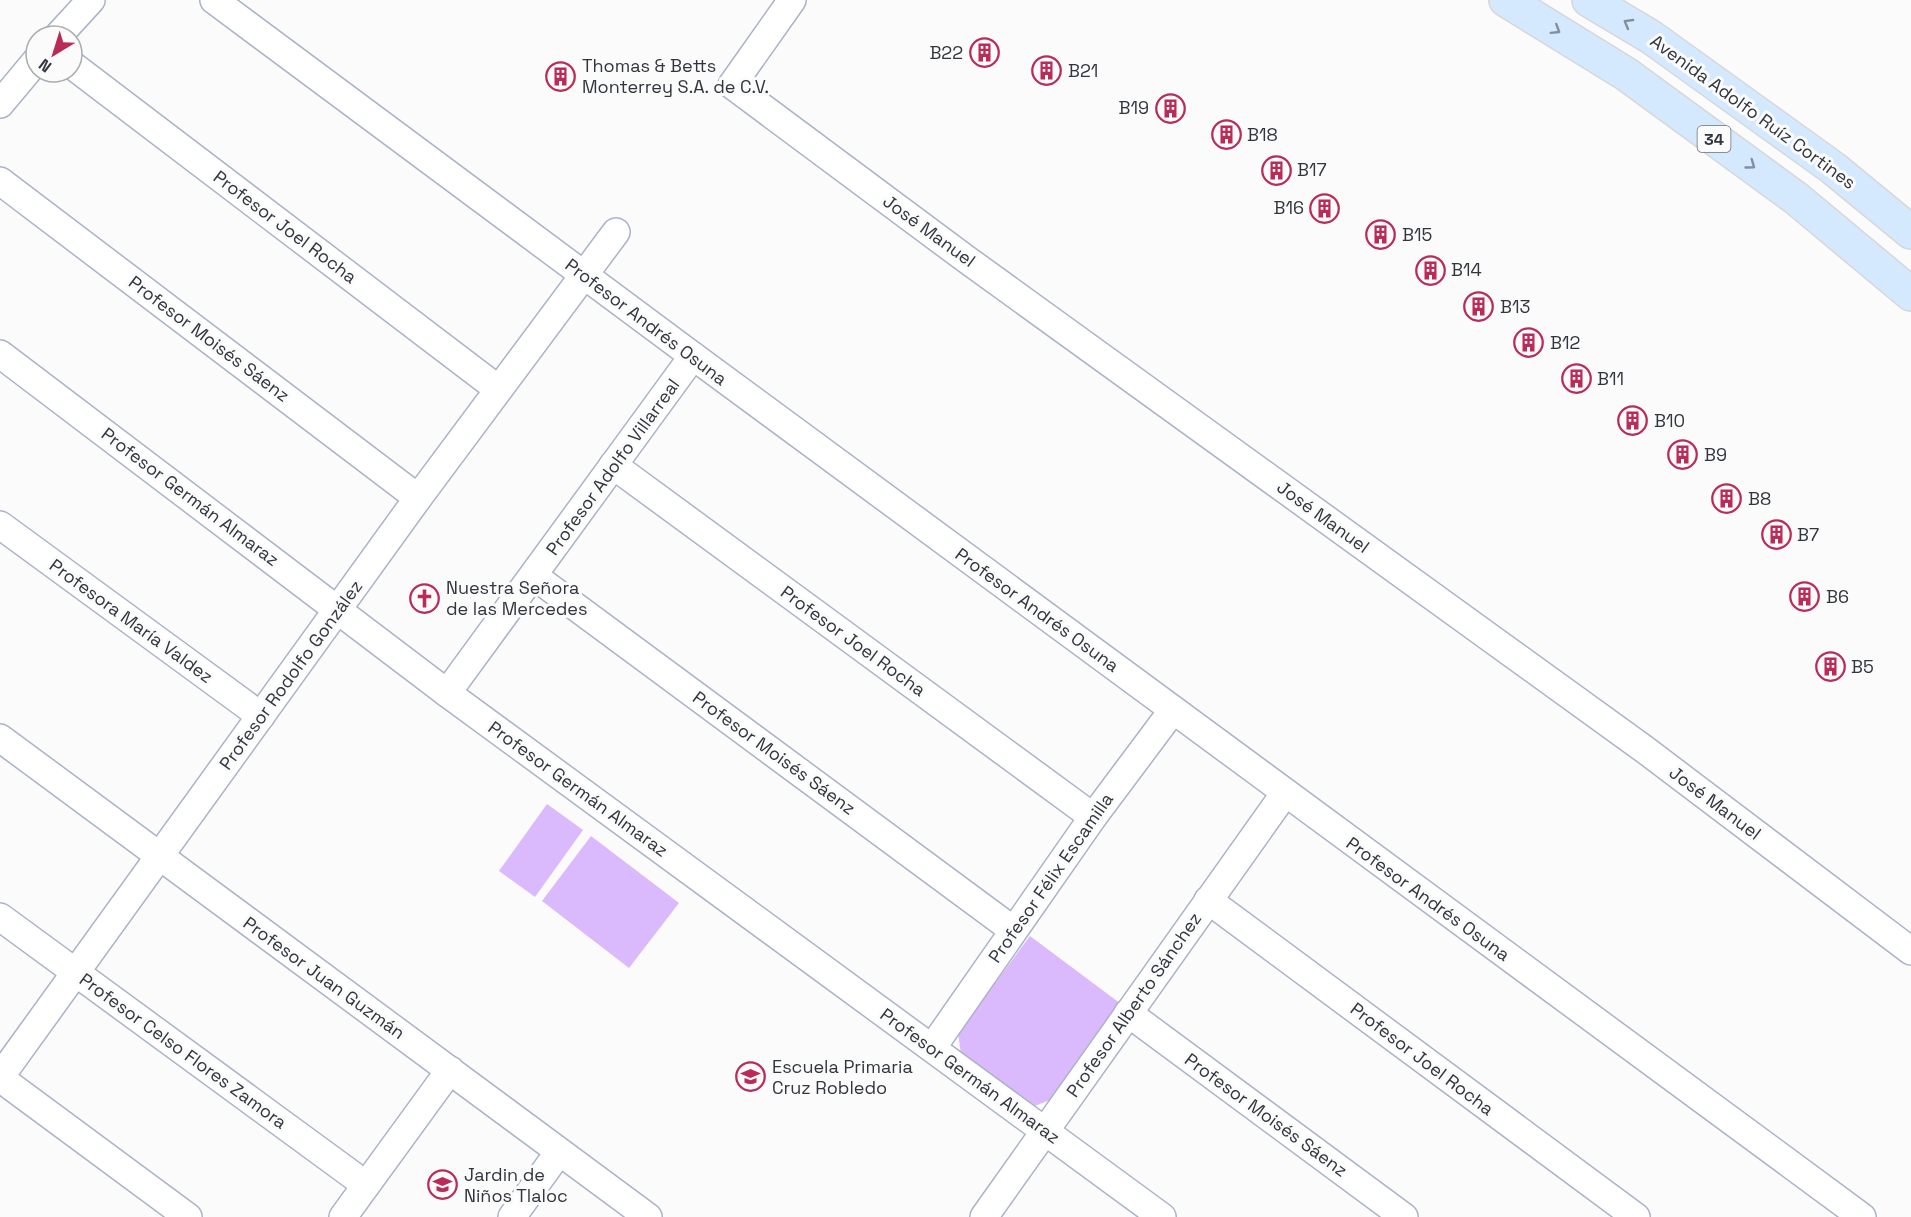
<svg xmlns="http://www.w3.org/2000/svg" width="1911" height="1217" font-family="'Space Grotesk',sans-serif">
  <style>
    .green { fill: #dab9fc }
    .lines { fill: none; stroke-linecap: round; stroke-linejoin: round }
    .minor-casing { stroke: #aab3c7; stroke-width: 30 }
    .major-casing { stroke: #d6d7d8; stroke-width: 36 }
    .minor { stroke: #fff; stroke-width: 27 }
    .major { stroke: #d4e9fd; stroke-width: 33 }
    .oneway { stroke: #828f9d }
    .labels { text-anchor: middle; stroke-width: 6; stroke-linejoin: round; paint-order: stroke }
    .shield { fill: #fbfbfb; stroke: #6e7076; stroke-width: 1.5 }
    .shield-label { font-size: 16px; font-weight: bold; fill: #31353d }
    .poi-label { font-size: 18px; fill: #31353d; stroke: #fbfbfb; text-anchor: start }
    .street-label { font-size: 18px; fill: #31353d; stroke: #fbfbfb }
  </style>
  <rect width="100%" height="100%" fill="#fbfbfb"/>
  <g class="green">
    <path d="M 547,804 L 583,830 L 535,897 L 499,871 Z"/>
    <path d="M 591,836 L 679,903 L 629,968 L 542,901 Z"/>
    <path d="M 1030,936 L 1121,1004 L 1050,1100 L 1032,1107 L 961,1054 L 958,1033 Z"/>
  </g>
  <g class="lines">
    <defs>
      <g id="minor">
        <path d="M 214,0 L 693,356 L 1862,1217"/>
        <path d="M 792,0 L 732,85 L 966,259 L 1644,749 L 1911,951"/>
        <path d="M 58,36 L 91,0"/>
        <path d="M 72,65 L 498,389"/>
        <path d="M 0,104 L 36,61"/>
        <path d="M 0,181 L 418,498"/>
        <path d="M 0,354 L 447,693 L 1162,1217"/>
        <path d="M 613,465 L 1093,817"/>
        <path d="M 0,525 L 261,716"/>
        <path d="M 534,576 L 1013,930"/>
        <path d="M 447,693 L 693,356"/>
        <path d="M 0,738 L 648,1217"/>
        <path d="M 1208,900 L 1636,1217"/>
        <path d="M 0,917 L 366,1185"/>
        <path d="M 1128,1013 L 1404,1217"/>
        <path d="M 932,1048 L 1093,817 L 1173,710"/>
        <path d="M 0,1077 L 418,498 L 616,232"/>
        <path d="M 0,1078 L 188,1217"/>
        <path d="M 343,1217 L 450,1070"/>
        <path d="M 512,1217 L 559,1152"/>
        <path d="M 984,1217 L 1285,793"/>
      </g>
      <g id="major">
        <path d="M 1506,0 L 1626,74 L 1797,199 L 1911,294"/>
        <path d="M 1589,0 L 1651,37 L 1833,168 L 1911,232"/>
      </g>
    </defs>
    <use href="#minor" class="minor-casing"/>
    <use href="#major" class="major-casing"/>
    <use href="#minor" class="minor"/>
    <use href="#major" class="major"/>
  </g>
  <defs><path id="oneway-chevron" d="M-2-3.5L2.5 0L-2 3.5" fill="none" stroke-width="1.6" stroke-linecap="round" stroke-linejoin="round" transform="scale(1.5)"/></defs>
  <g class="oneway">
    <use href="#oneway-chevron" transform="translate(1628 23) rotate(-150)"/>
    <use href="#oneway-chevron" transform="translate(1556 30) rotate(32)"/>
    <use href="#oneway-chevron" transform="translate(1751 165) rotate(36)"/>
  </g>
  <defs>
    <symbol id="building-ring" viewBox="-11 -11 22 22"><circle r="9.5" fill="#fbfbfb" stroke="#ba2b57" stroke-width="1.5"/><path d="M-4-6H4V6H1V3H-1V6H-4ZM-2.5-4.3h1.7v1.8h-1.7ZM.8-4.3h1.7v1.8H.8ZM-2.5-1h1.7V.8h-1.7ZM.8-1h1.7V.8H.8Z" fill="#ba2b57"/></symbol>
    <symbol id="church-ring" viewBox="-11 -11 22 22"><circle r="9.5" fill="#fbfbfb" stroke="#ba2b57" stroke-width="1.5"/><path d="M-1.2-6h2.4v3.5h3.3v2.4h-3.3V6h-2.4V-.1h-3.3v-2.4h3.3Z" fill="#ba2b57"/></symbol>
    <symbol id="school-ring" viewBox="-11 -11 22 22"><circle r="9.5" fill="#fbfbfb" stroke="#ba2b57" stroke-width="1.5"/><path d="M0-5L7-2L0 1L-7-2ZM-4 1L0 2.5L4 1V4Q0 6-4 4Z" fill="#ba2b57"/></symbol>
  </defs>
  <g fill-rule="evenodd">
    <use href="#building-ring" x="968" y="36" width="33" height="33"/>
    <use href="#building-ring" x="1030" y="54" width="33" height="33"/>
    <use href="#building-ring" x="544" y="60" width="33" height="33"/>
    <use href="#building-ring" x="1154" y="92" width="33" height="33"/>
    <use href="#building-ring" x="1210" y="118" width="33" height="33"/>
    <use href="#building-ring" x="1260" y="154" width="33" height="33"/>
    <use href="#building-ring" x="1308" y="192" width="33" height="33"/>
    <use href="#building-ring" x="1364" y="218" width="33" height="33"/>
    <use href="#building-ring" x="1414" y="254" width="33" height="33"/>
    <use href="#building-ring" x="1462" y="290" width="33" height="33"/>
    <use href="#building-ring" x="1512" y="326" width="33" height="33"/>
    <use href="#building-ring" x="1560" y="362" width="33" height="33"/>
    <use href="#building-ring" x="1616" y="404" width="33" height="33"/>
    <use href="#building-ring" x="1666" y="438" width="33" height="33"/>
    <use href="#building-ring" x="1710" y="482" width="33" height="33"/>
    <use href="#building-ring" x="1760" y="518" width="33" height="33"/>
    <use href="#building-ring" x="1788" y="580" width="33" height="33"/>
    <use href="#church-ring" x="408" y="582" width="33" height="33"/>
    <use href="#building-ring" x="1814" y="650" width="33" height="33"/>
    <use href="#school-ring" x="734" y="1060" width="33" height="33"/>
    <use href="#school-ring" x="426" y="1168" width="33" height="33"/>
  </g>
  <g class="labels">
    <rect class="shield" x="1697.5" y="126" width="33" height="26" rx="4.5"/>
    <g class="shield-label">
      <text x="1714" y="145">34</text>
    </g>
    <g class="poi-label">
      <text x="963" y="59" text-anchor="end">B22</text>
      <text x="582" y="72">Thomas &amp; Betts<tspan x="582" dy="21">Monterrey S.A. de C.V.</tspan></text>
      <text x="1068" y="77">B21</text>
      <text x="1149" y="114" text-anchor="end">B19</text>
      <text x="1247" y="141">B18</text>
      <text x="1297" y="176">B17</text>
      <text x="1304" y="214" text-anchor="end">B16</text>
      <text x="1402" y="241">B15</text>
      <text x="1451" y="276">B14</text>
      <text x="1500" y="313">B13</text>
      <text x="1550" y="349">B12</text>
      <text x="1597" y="385">B11</text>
      <text x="1654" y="427">B10</text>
      <text x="1704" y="461">B9</text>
      <text x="1748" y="505">B8</text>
      <text x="1797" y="541">B7</text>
      <text x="446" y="594">Nuestra Señora<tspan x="446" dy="21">de las Mercedes</tspan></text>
      <text x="1826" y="603">B6</text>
      <text x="1851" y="673">B5</text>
      <text x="772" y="1073">Escuela Primaria<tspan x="772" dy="21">Cruz Robledo</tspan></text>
      <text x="464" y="1181">Jardin de<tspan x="464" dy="21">Niños Tlaloc</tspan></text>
    </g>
    <g class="street-label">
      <text transform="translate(1753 112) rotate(36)" y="6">Avenida Adolfo Ruíz Cortines</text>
      <text transform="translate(285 227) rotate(37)" y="6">Profesor Joel Rocha</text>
      <text transform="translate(929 231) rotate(36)" y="6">José Manuel</text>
      <text transform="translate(646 322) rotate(37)" y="6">Profesor Andrés Osuna</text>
      <text transform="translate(209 339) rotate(37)" y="6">Profesor Moisés Sáenz</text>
      <text transform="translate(613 467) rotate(-54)" y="6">Profesor Adolfo Villarreal</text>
      <text transform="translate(190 497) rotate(37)" y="6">Profesor Germán Almaraz</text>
      <text transform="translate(1323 517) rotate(36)" y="6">José Manuel</text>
      <text transform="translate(1037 610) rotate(36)" y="6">Profesor Andrés Osuna</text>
      <text transform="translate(131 621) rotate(36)" y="6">Profesora María Valdez</text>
      <text transform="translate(853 641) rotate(36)" y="6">Profesor Joel Rocha</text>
      <text transform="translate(291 675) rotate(-54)" y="6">Profesor Rodolfo González</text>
      <text transform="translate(774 753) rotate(36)" y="6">Profesor Moisés Sáenz</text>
      <text transform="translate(578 789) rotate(36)" y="6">Profesor Germán Almaraz</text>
      <text transform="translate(1715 803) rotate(37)" y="6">José Manuel</text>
      <text transform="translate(1051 878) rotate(-55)" y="6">Profesor Félix Escamilla</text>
      <text transform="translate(1428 899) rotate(36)" y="6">Profesor Andrés Osuna</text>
      <text transform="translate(324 978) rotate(36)" y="6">Profesor Juan Guzmán</text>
      <text transform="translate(1134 1005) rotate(-55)" y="6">Profesor Alberto Sánchez</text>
      <text transform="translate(183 1051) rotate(36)" y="6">Profesor Celso Flores Zamora</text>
      <text transform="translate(1422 1059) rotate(37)" y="6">Profesor Joel Rocha</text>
      <text transform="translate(970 1076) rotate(36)" y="6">Profesor Germán Almaraz</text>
      <text transform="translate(1266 1115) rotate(36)" y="6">Profesor Moisés Sáenz</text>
    </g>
  </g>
  <g transform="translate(54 54) rotate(218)"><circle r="28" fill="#fbfbfb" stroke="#aaacaf" stroke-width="1.5"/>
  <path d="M0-4.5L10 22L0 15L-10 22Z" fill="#ba2b57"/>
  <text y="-9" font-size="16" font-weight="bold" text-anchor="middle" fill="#31353d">N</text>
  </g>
</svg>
